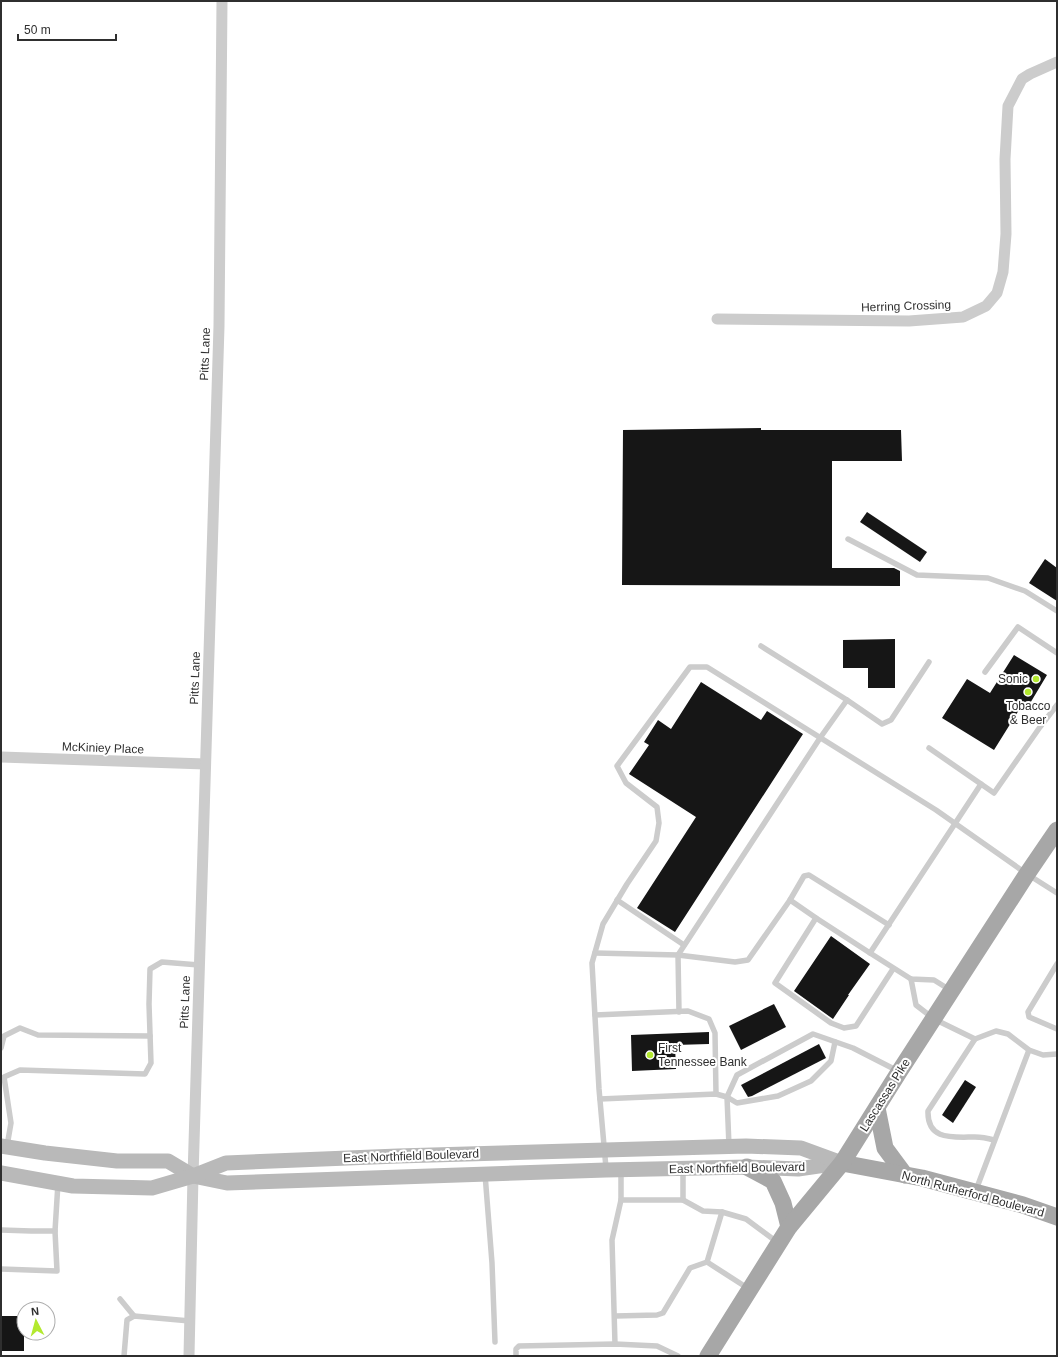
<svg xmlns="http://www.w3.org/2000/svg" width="1058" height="1357" font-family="Helvetica,sans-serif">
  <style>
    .building { fill: #161616 }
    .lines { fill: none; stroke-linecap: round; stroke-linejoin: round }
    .lane { stroke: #ccc; stroke-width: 5.5 }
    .street { stroke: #ccc; stroke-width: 11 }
    .secondary { stroke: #b9b9b9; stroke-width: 15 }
    .primary { stroke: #a7a7a7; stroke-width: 17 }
    .poi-dot { fill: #b3e92f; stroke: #fff; stroke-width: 1.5 }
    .labels { text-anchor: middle; stroke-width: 4; stroke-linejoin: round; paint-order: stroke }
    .street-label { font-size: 12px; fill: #2f2f2f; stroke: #fff }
    .poi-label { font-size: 12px; fill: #2f2f2f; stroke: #fff; text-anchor: end }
  </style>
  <rect width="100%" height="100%" fill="#fff"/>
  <g class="building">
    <path d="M 761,428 L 761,430 L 901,430 L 902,461 L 832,461 L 832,568 L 894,568 L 900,571 L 900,586 L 622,585 L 623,430 Z"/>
    <path d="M 867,512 L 927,552 L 920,562 L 860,522 Z"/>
    <path d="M 1045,559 L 1057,568 L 1057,601 L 1029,583 Z"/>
    <path d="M 895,639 L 895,688 L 868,688 L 868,668 L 843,668 L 843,640 Z"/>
    <path d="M 1014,655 L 1047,675 L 1029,705 L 1024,702 L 994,750 L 942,718 L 967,679 L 990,693 Z"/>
    <path d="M 701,682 L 761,720 L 767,711 L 803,734 L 675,932 L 637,908 L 696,817 L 629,774 L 649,745 L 644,742 L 658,720 L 671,729 Z"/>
    <path d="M 831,936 L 870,964 L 848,995 L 849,995 L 833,1019 L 794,991 Z"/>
    <path d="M 774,1004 L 786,1027 L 741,1050 L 729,1026 Z"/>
    <path d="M 709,1032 L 709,1044 L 675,1045 L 676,1069 L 632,1071 L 631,1035 Z"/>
    <path d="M 819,1044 L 826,1058 L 752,1096 L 748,1097 L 741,1085 Z"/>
    <path d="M 965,1080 L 976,1087 L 953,1123 L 942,1115 Z"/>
    <rect x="1" y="1316" width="23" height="35"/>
  </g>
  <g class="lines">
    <g class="lane">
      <path d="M 848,539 L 917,575 L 988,578 L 1025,591 L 1057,611"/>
      <path d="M 761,646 L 847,700"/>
      <path d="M 985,672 L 1018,627 L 1057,653"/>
      <path d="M 929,748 L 981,784"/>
      <path d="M 617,900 L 684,945"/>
      <path d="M 790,900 L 804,876 L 809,875 L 889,925"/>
      <path d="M 816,918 L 775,983 L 831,1023 L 844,1028 L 856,1026 L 893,969"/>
      <path d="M 595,953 L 678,955 L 735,962 L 748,960 L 790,900 L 816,918 L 870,953"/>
      <path d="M 1057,964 L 1028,1012 L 1029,1017 L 1057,1029"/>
      <path d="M 911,979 L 916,1005 L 934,1019 L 975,1039"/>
      <path d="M 950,990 L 934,980 L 911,979 L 870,953 L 981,784 L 994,793 L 1040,727 L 1057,705"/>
      <path d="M 679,1012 L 678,955 L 820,738 L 847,700 L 882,724 L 891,720 L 929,662"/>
      <path d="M 595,1015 L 688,1011 L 709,1019 L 715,1033 L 716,1094"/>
      <path d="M 1,1048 L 4,1036 L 20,1028 L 38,1035 L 150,1036"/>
      <path d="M 600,1099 L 716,1094 L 727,1097 L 737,1103 L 778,1096 L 811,1081 L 831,1061 L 835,1042"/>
      <path d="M 994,1140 C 987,1138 981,1137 975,1137 C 953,1137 927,1141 928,1111 L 975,1039 L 996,1031 L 1008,1034 L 1029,1050 L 1043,1055 L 1057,1054"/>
      <path d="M 7,1146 L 11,1123 L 4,1077 L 20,1070 L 145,1074 L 151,1063 L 149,1004 L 150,969 L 162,962 L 199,965"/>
      <path d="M 729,1146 L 727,1097 L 737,1075 L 813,1034 L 853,1048 L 898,1071"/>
      <path d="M 606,1168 L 599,1089 L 592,963 L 603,924 L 627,884 L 656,841 L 659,823 L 657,807 L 626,783 L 617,766 L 690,667 L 707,667 L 936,810 L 1027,874 L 1057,893"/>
      <path d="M 485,1174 L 492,1263 L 495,1342"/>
      <path d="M 976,1190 L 1029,1050"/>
      <path d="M 621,1200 L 683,1200 L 683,1170"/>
      <path d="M 683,1200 L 703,1211 L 722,1212 L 746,1219 L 777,1242"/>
      <path d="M 1,1230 L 31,1231 L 55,1231 L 58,1183"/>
      <path d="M 707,1262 L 749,1289"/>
      <path d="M 1,1269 L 57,1271 L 55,1231"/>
      <path d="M 120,1299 L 134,1316"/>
      <path d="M 615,1316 L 657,1315 L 663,1313 L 690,1268 L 707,1262 L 722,1212"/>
      <path d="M 615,1344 L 612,1240 L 621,1200 L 621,1171"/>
      <path d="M 124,1356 L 127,1320 L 134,1316 L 190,1321"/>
      <path d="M 516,1356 L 516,1349 L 519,1346 L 615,1344 L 657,1346 L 678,1356"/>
    </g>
    <g class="street">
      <path d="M 717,319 L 909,321 L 963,317 L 986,306 L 997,293 L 1003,272 L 1006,234 L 1005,159 L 1008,106 L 1022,79 L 1030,74 L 1057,62"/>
      <path d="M 1,757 L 205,764"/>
      <path d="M 189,1356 L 193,1176 L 219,326 L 222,1"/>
    </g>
    <g class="secondary">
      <path d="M 1,1146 L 45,1153 L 117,1161 L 168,1161 L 193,1176 L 227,1183 L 606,1170 L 747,1167 L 798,1169 L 839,1163"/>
      <path d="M 1,1173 L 73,1186 L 152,1188 L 193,1176 L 226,1163 L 398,1156 L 746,1146 L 801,1148 L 842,1163"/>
    </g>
    <g class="primary">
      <path d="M 877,1108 L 885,1148 L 905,1175"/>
      <path d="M 842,1163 L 922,1178 L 1023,1205 L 1057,1217"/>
      <path d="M 747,1167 L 773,1181 L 783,1203 L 789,1227"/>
      <path d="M 708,1356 L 789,1227 L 842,1163 L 899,1072 L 1027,874 L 1057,830"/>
    </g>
  </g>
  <g class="poi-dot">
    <circle cx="1036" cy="679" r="4"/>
    <circle cx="1028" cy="692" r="4"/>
    <circle cx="650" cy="1055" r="4"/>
  </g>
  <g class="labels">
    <g class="street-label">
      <text transform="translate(906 306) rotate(-2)" y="4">Herring Crossing</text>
      <text transform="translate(205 354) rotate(-88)" y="4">Pitts Lane</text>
      <text transform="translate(195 678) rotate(-88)" y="4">Pitts Lane</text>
      <text transform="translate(103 748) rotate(2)" y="4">McKiniey Place</text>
      <text transform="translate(185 1002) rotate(-88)" y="4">Pitts Lane</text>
      <text transform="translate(885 1095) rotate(-58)" y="4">Lascassas Pike</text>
      <text transform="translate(411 1156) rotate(-2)" y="4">East Northfield Boulevard</text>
      <text transform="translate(737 1168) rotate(-1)" y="4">East Northfield Boulevard</text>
      <text transform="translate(973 1194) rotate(15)" y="4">North Rutherford Boulevard</text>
    </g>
    <g class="poi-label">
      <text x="1028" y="683">Sonic</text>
      <text x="1028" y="710" text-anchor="middle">Tobacco<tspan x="1028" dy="14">&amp; Beer</tspan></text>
      <text x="658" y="1052" text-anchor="start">First<tspan x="658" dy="14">Tennessee Bank</tspan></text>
    </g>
  </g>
  <rect width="1058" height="1357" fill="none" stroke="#2f2f2f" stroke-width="4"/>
  <g transform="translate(36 1321) rotate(354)"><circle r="19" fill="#ffffff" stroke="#acacac"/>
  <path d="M0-3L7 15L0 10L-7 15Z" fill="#b3e92f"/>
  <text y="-6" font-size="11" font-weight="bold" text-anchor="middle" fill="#2f2f2f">N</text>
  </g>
  <path d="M18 34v6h98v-6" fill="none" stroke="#2f2f2f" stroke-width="2"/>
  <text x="24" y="34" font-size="12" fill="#2f2f2f" stroke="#ffffff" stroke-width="3" paint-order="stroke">50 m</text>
</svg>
